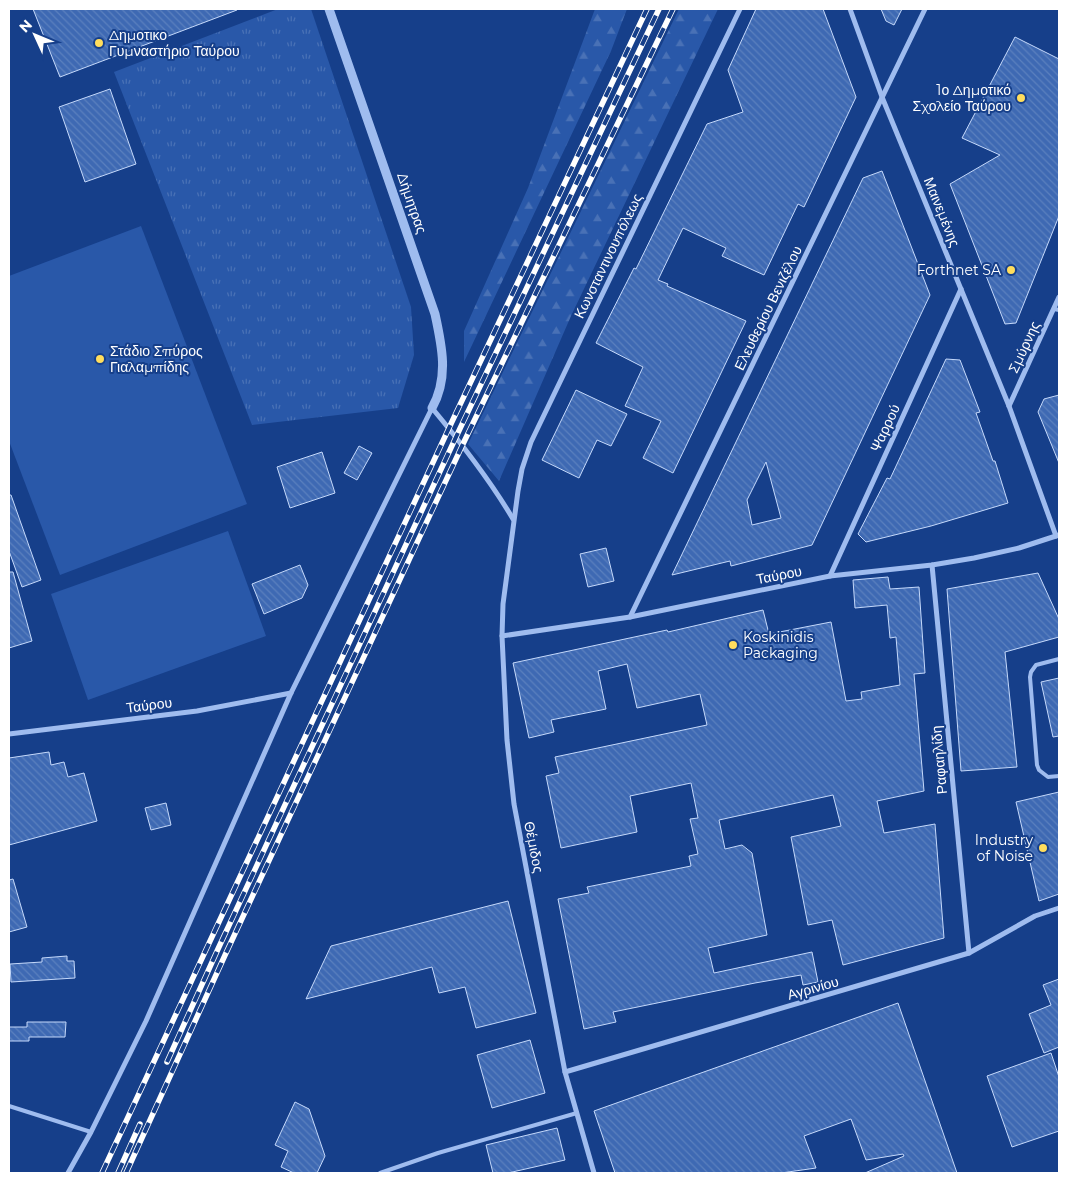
<svg xmlns="http://www.w3.org/2000/svg" width="1068" height="1182" font-family="Montserrat,sans-serif">
  <style>
    .grass { fill: url(#grass-tufts) }
    .forest { fill: url(#forest-firs) }
    .pitch { fill: #2958a9 }
    .building { fill: url(#building-back-hatch); stroke: #c5d9fb; fill-rule: evenodd }
    .lines { fill: none; stroke-linecap: round; stroke-linejoin: round }
    .service { stroke: #9fbcef; stroke-width: 4 }
    .minor { stroke: #9fbcef; stroke-width: 5 }
    .tertiary { stroke: #9fbcef; stroke-width: 9 }
    .rail-casing { stroke: #fff; stroke-width: 5.5 }
    .rail { stroke: #163f8a; stroke-width: 4; stroke-dasharray: 11; stroke-linecap: butt }
    .poi-dot { fill: #ffdd5d; stroke: #163f8a; stroke-width: 2 }
    .labels { text-anchor: middle; stroke-width: 4; stroke-linejoin: round; paint-order: stroke }
    .poi-label { font-size: 14px; fill: #fff; stroke: #163f8a; text-anchor: start }
    .street-label { font-size: 14px; fill: #fff; stroke: #163f8a }
  </style>
  <defs>
    <pattern id="grass-tufts" width="24" height="20" patternUnits="userSpaceOnUse" patternTransform="scale(1.25)"><rect width="24" height="20" fill="#2958a9"/><path d="M3 7l-1-3M5 7V3M7 7l1-3M15 17l-1-3M17 17v-4M19 17l1-3" fill="none" stroke="#4971b6"/></pattern>
    <pattern id="forest-firs" width="22" height="20" patternUnits="userSpaceOnUse" patternTransform="scale(1.25)"><rect width="22" height="20" fill="#2958a9"/><path d="M5 1l3.5 6h-7zM16 11l3.5 6h-7z" fill="#4971b6"/></pattern>
    <pattern id="building-back-hatch" width="6" height="6" patternUnits="userSpaceOnUse" patternTransform="scale(1.25)"><rect width="6" height="6" fill="#3e69b3"/><path d="M-1 5l2 2M0 0l6 6M5-1l2 2" fill="none" stroke="#5b80be"/></pattern>
  </defs>
  <rect width="100%" height="100%" fill="#163f8a"/>
  <path class="grass" d="M 278,9 L 311,9 L 411,307 L 414,355 L 398,408 L 252,425 L 114,72 Z"/>
  <g class="forest">
    <path d="M 595,9 L 627,9 L 611,51 L 464,362 L 464,331 L 528,188 Z"/>
    <path d="M 679,9 L 718,9 L 571,316 L 499,481 L 468,444 Z"/>
  </g>
  <g class="pitch">
    <path d="M 141,226 L 247,504 L 60,575 L 9,441 L 9,276 Z"/>
    <path d="M 228,531 L 266,636 L 88,700 L 51,594 Z"/>
  </g>
  <g class="building">
    <path d="M 33,9 L 237,9 L 237,10 L 60,77 Z"/>
    <path d="M 756,9 L 823,9 L 856,97 L 804,207 L 798,204 L 764,275 L 722,256 L 726,248 L 683,228 L 658,280 L 668,284 L 667,286 L 746,321 L 673,473 L 643,458 L 661,421 L 625,406 L 643,367 L 596,343 L 634,268 L 636,269 L 707,124 L 743,112 L 728,70 Z"/>
    <path d="M 881,9 L 902,9 L 894,25 L 886,21 Z"/>
    <path d="M 1015,37 L 1059,59 L 1059,216 L 1016,323 L 1005,324 L 950,184 L 1000,155 L 962,138 Z"/>
    <path d="M 110,89 L 136,164 L 85,182 L 59,107 Z"/>
    <path d="M 882,171 L 930,295 L 812,545 L 731,566 L 730,561 L 672,575 L 863,178 ZM 766,462 L 781,518 L 752,525 L 747,500 Z"/>
    <path d="M 946,359 L 960,360 L 980,412 L 976,413 L 993,461 L 995,461 L 1008,503 L 931,526 L 866,542 L 858,534 L 887,478 L 890,479 Z"/>
    <path d="M 576,390 L 627,414 L 611,446 L 597,440 L 579,478 L 542,460 Z"/>
    <path d="M 1059,395 L 1059,463 L 1038,412 L 1044,399 Z"/>
    <path d="M 359,446 L 372,453 L 357,480 L 344,473 Z"/>
    <path d="M 322,452 L 335,493 L 290,508 L 277,467 Z"/>
    <path d="M 9,495 L 11,495 L 41,580 L 22,587 L 9,551 Z"/>
    <path d="M 606,548 L 614,581 L 588,587 L 580,554 Z"/>
    <path d="M 300,565 L 308,585 L 302,598 L 264,614 L 252,584 Z"/>
    <path d="M 9,572 L 13,572 L 32,641 L 9,648 Z"/>
    <path d="M 1038,573 L 1059,619 L 1059,637 L 1005,652 L 1017,767 L 961,771 L 947,589 Z"/>
    <path d="M 888,577 L 890,589 L 919,587 L 925,673 L 914,674 L 924,791 L 877,801 L 884,833 L 935,824 L 944,938 L 843,965 L 832,920 L 808,925 L 791,837 L 841,826 L 833,795 L 719,820 L 725,849 L 742,845 L 752,853 L 767,935 L 708,948 L 714,973 L 812,952 L 818,982 L 803,985 L 801,975 L 755,983 L 613,1012 L 616,1022 L 584,1029 L 558,899 L 589,893 L 587,887 L 691,866 L 689,856 L 698,854 L 690,819 L 698,818 L 691,783 L 630,796 L 637,832 L 561,848 L 546,776 L 559,773 L 555,757 L 707,725 L 700,694 L 637,708 L 627,664 L 598,671 L 606,709 L 551,720 L 554,732 L 529,738 L 513,663 L 667,630 L 668,632 L 763,610 L 769,634 L 831,622 L 846,701 L 862,699 L 861,692 L 900,685 L 896,637 L 890,638 L 887,605 L 855,608 L 853,580 Z"/>
    <path d="M 1059,678 L 1059,736 L 1053,737 L 1041,682 Z"/>
    <path d="M 49,752 L 51,765 L 64,762 L 68,777 L 84,773 L 97,821 L 9,845 L 9,758 Z"/>
    <path d="M 1059,792 L 1059,894 L 1039,901 L 1016,802 Z"/>
    <path d="M 166,803 L 171,825 L 151,830 L 145,808 Z"/>
    <path d="M 13,879 L 27,927 L 9,932 L 9,880 Z"/>
    <path d="M 508,901 L 536,1013 L 476,1028 L 465,987 L 439,993 L 432,967 L 306,999 L 331,946 Z"/>
    <path d="M 67,956 L 67,961 L 74,961 L 75,978 L 11,982 L 10,964 L 42,962 L 42,958 Z"/>
    <path d="M 1059,979 L 1059,1047 L 1044,1053 L 1029,1014 L 1051,1005 L 1043,985 Z"/>
    <path d="M 898,1003 L 957,1173 L 865,1173 L 904,1156 L 903,1154 L 866,1160 L 851,1119 L 804,1136 L 816,1168 L 781,1173 L 615,1173 L 594,1111 Z"/>
    <path d="M 27,1022 L 66,1022 L 65,1037 L 29,1037 L 29,1041 L 9,1041 L 9,1027 L 27,1027 Z"/>
    <path d="M 530,1040 L 545,1093 L 492,1108 L 477,1055 Z"/>
    <path d="M 1051,1053 L 1059,1077 L 1059,1131 L 1012,1147 L 987,1076 Z"/>
    <path d="M 295,1102 L 309,1109 L 325,1156 L 317,1173 L 294,1173 L 281,1167 L 288,1151 L 275,1145 Z"/>
    <path d="M 557,1128 L 565,1160 L 508,1173 L 493,1173 L 486,1145 Z"/>
  </g>
  <g class="lines">
    <g class="service">
      <path d="M 1054,309 L 1059,310"/>
      <path d="M 1059,659 L 1036,665 L 1031,672 L 1030,677 L 1037,765 L 1039,770 L 1048,777 L 1059,776"/>
      <path d="M 9,1106 L 91,1132"/>
      <path d="M 380,1173 L 438,1153 L 577,1113"/>
    </g>
    <g class="minor">
      <path d="M 850,9 L 882,97 L 1009,406 L 1056,536"/>
      <path d="M 1009,406 L 1059,297"/>
      <path d="M 932,565 L 969,953"/>
      <path d="M 830,576 L 961,289"/>
      <path d="M 630,617 L 925,9"/>
      <path d="M 502,636 L 630,617 L 830,576 L 932,565 L 974,558 L 1019,548 L 1059,535"/>
      <path d="M 9,734 L 197,711 L 291,693"/>
      <path d="M 565,1072 L 969,953 L 1035,916 L 1059,908"/>
      <path d="M 68,1173 L 91,1132 L 146,1021 L 291,693 L 432,408 C 462,444 490,480 513,519"/>
      <path d="M 594,1173 L 565,1072 L 514,804 L 507,740 L 502,636 L 503,604 L 518,491 L 522,469 L 531,442 L 740,9"/>
    </g>
    <path class="tertiary" d="M 329,9 L 435,314 C 442,346 449,378 432,408"/>
    <defs>
      <g id="rail">
        <path d="M 167,1062 L 218,949 L 456,437 L 659,9"/>
        <path d="M 102,1173 L 449,428 L 647,9"/>
        <path d="M 118,1173 L 140,1124"/>
        <path d="M 126,1173 L 226,953 L 462,446 L 673,9"/>
      </g>
    </defs>
    <use href="#rail" class="rail-casing"/>
    <use href="#rail" class="rail"/>
  </g>
  <g class="poi-dot">
    <circle cx="99" cy="43" r="5"/>
    <circle cx="1021" cy="98" r="5"/>
    <circle cx="1011" cy="270" r="5"/>
    <circle cx="100" cy="359" r="5"/>
    <circle cx="733" cy="645" r="5"/>
    <circle cx="1043" cy="848" r="5"/>
  </g>
  <g class="labels">
    <g class="poi-label">
      <text x="109" y="40">Δημοτικο<tspan x="109" dy="16">Γυμναστήριο Ταύρου</tspan></text>
      <text x="1011" y="95" text-anchor="end">1ο Δημοτικό<tspan x="1011" dy="16">Σχολείο Ταύρου</tspan></text>
      <text x="1001" y="275" text-anchor="end">Forthnet SA</text>
      <text x="110" y="356">Στάδιο Σπύρος<tspan x="110" dy="16">Γιαλαμπίδης</tspan></text>
      <text x="743" y="642">Koskinidis<tspan x="743" dy="16">Packaging</tspan></text>
      <text x="1033" y="845" text-anchor="end">Industry<tspan x="1033" dy="16">of Noise</tspan></text>
    </g>
    <g class="street-label">
      <text transform="translate(412 203) rotate(71)" y="5">Δήμητρας</text>
      <text transform="translate(942 212) rotate(68)" y="5">Μαινεμένης</text>
      <text transform="translate(608 256) rotate(-64)" y="5">Κωνσταντινουπόλεως</text>
      <text transform="translate(768 308) rotate(-64)" y="5">Ελευθερίου Βενιζέλου</text>
      <text transform="translate(1024 347) rotate(-65)" y="5">Σμύρνης</text>
      <text transform="translate(885 428) rotate(-65)" y="5">Ψαρρού</text>
      <text transform="translate(779 575) rotate(-11)" y="5">Ταύρου</text>
      <text transform="translate(149 705) rotate(-7)" y="5">Ταύρου</text>
      <text transform="translate(939 760) rotate(-95)" y="5">Ραφαηλίδη</text>
      <text transform="translate(534 847) rotate(79)" y="5">Θέμιδος</text>
      <text transform="translate(813 988) rotate(-16)" y="5">Αγρινίου</text>
    </g>
  </g>
  <rect width="1068" height="1182" fill="none" stroke="#ffffff" stroke-width="20"/>
  <g transform="translate(35 35) rotate(314)" stroke="#163f8a" stroke-width="4" paint-order="stroke">
  <path d="M0-4L9 19L0 12L-9 19Z" fill="#ffffff"/>
  <text y="-8" font-size="14" font-weight="bold" text-anchor="middle" fill="#ffffff">N</text>
  </g>
</svg>
